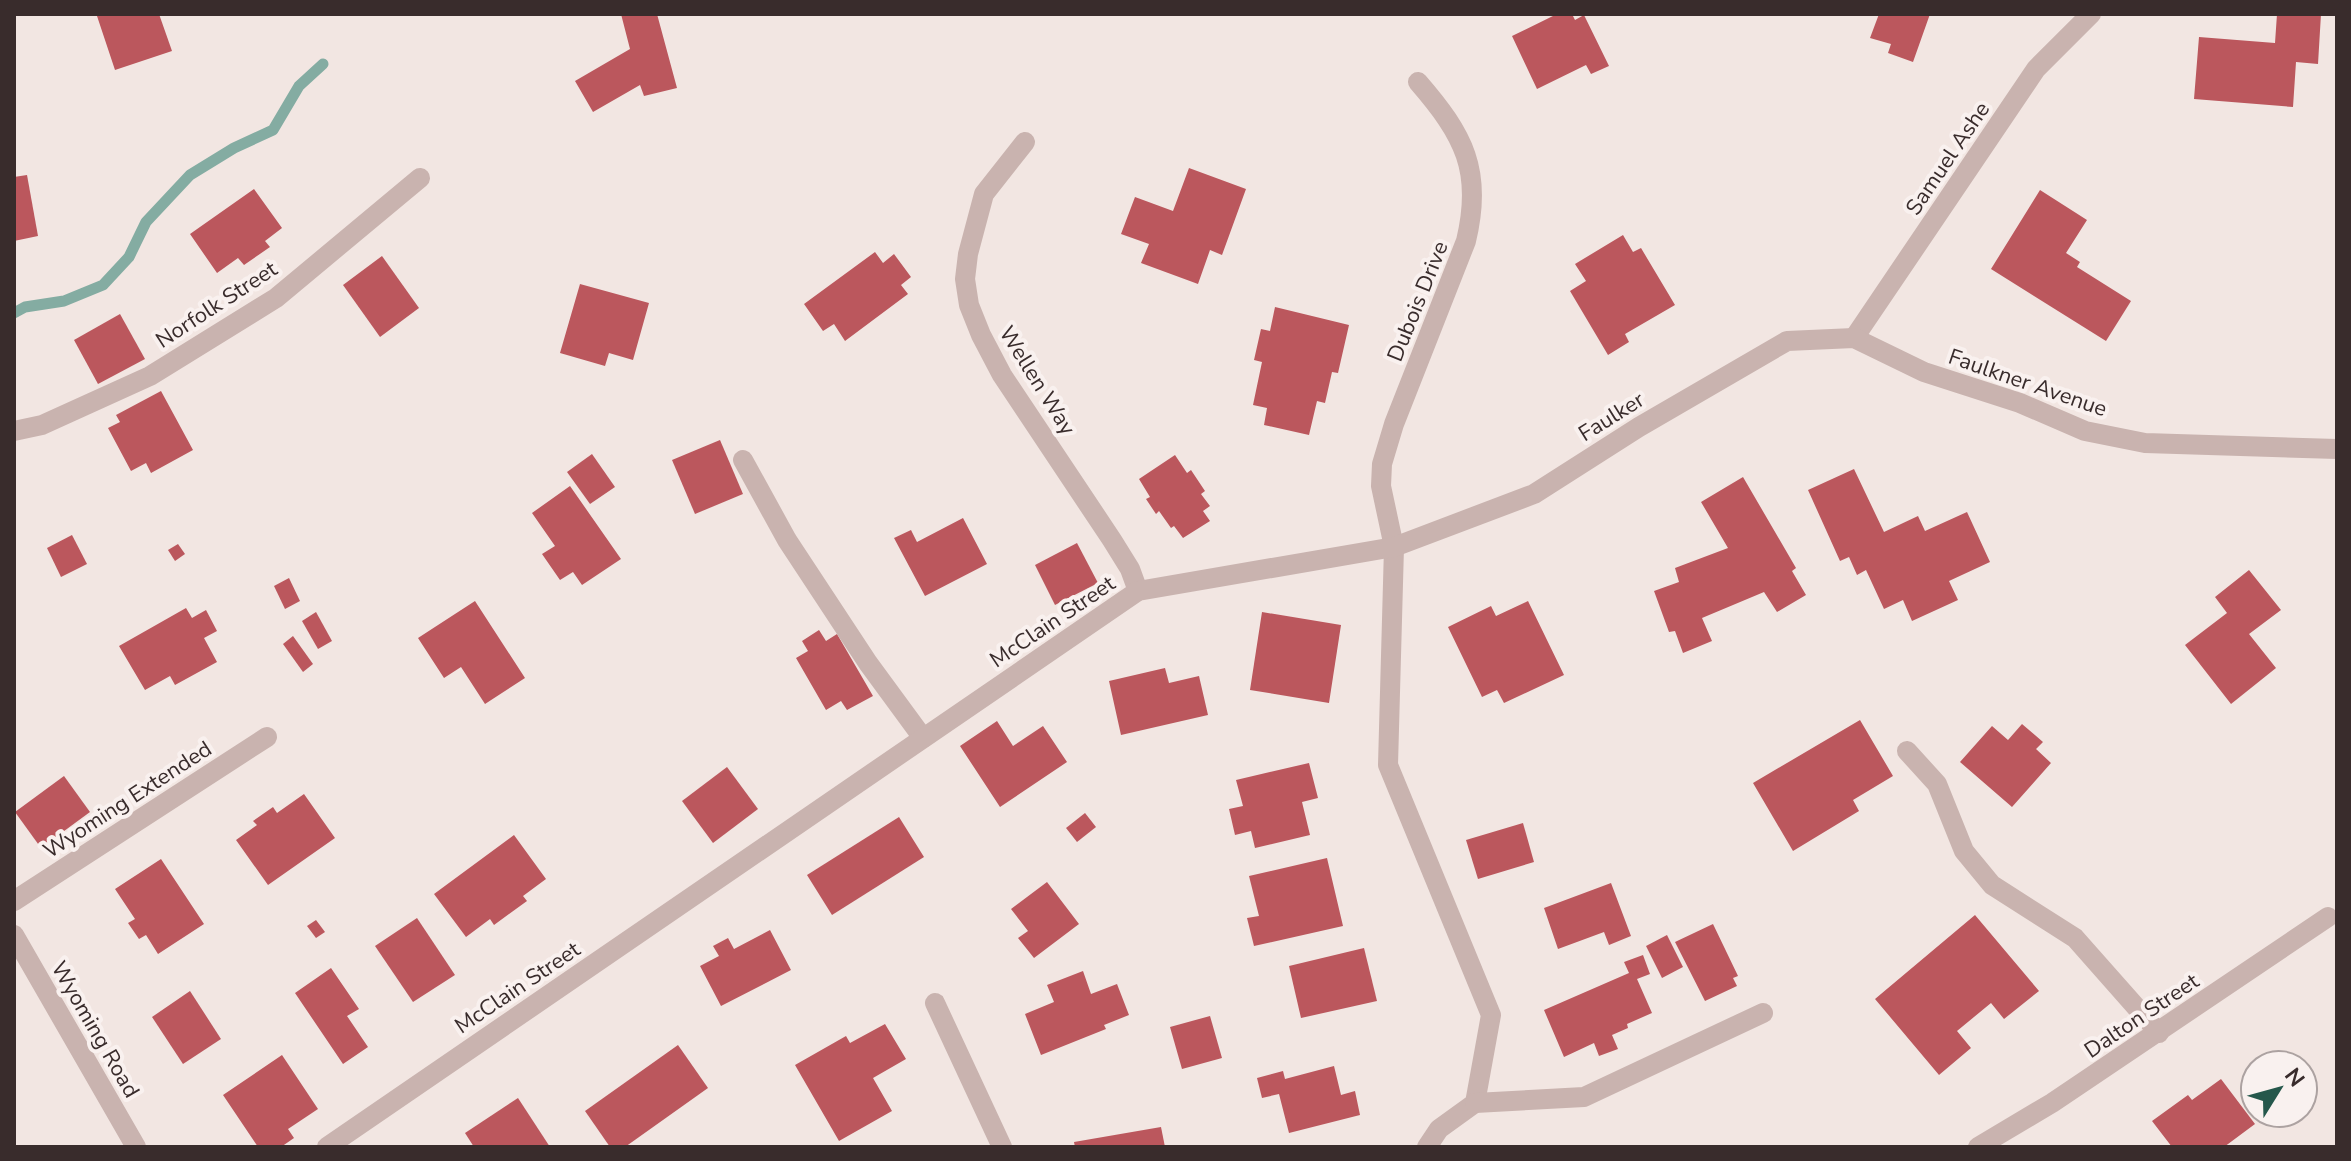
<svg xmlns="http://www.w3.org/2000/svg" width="2351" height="1161" font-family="'Nunito Sans',sans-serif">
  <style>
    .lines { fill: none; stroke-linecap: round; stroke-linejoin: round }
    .stream { stroke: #84aca2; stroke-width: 11 }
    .building { fill: #bb575d }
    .minor { stroke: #c9b3af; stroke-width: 20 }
    .labels { text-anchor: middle; stroke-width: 8; stroke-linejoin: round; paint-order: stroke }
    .street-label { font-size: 22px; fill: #392c2c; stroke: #f9f1ef }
  </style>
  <rect width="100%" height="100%" fill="#f2e6e2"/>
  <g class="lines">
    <path class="stream" d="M 14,313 L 25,307 L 64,301 L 103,285 L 129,257 L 146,222 L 190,175 L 234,148 L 273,130 L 299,86 L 323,64"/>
  </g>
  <g class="building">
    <path d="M 104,14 L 159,14 L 172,51 L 115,70 L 97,16 Z"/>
    <path d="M 621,14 L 657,14 L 677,88 L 644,96 L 640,85 L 593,112 L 575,81 L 630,49 Z"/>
    <path d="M 1557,14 L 1572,14 L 1575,20 L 1584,15 L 1609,66 L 1591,74 L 1586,65 L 1537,89 L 1512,36 Z"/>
    <path d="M 1879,14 L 1930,14 L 1913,62 L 1888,53 L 1891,44 L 1870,38 Z"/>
    <path d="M 2277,14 L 2321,14 L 2318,64 L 2296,62 L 2293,107 L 2194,99 L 2199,37 L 2275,43 Z"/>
    <path d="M 1189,168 L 1246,189 L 1222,255 L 1210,250 L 1198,284 L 1141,263 L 1149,244 L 1121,234 L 1135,197 L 1173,211 Z"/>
    <path d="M 27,175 L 38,236 L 14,241 L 14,177 Z"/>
    <path d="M 254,189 L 282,228 L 265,241 L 270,247 L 244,265 L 238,258 L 217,273 L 190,234 Z"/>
    <path d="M 2040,190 L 2087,220 L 2066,253 L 2080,262 L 2077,267 L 2131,301 L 2106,341 L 1991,269 Z"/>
    <path d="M 1623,235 L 1633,252 L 1641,248 L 1675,305 L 1625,334 L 1629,342 L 1608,355 L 1570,291 L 1586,281 L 1575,264 Z"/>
    <path d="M 875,252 L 883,263 L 894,254 L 911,277 L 901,285 L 908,294 L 845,341 L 834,324 L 823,331 L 804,304 Z"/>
    <path d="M 382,256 L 419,308 L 380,337 L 343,285 Z"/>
    <path d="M 580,284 L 649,303 L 633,360 L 609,353 L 605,366 L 560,353 Z"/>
    <path d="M 1275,307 L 1349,325 L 1338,373 L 1332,372 L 1325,403 L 1317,401 L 1309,435 L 1264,425 L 1267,408 L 1253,405 L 1262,362 L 1254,360 L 1261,329 L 1270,331 Z"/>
    <path d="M 120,314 L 145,359 L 98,384 L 74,340 Z"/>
    <path d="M 161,391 L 193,450 L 151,473 L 146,463 L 131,471 L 108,428 L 120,422 L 116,415 Z"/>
    <path d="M 720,440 L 743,494 L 695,514 L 672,460 Z"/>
    <path d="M 592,454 L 615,487 L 590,504 L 567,472 Z"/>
    <path d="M 1175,455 L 1187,473 L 1191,470 L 1205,491 L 1201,494 L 1210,506 L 1203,511 L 1210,521 L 1183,538 L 1174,526 L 1171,528 L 1159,511 L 1156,514 L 1146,499 L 1150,497 L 1139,479 Z"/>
    <path d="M 1854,469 L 1884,532 L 1918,516 L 1925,531 L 1967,512 L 1990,562 L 1949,581 L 1958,600 L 1912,621 L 1903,600 L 1884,609 L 1866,570 L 1857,575 L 1849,557 L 1840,561 L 1808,490 Z"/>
    <path d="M 1743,477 L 1796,568 L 1792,571 L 1806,595 L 1777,612 L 1764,592 L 1702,618 L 1712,641 L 1683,653 L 1675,631 L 1669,632 L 1654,591 L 1679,582 L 1675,568 L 1728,548 L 1701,502 Z"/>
    <path d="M 570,486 L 621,559 L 582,585 L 573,572 L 560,580 L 542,554 L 555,546 L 532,513 Z"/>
    <path d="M 963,518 L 987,564 L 925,596 L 894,538 L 911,530 L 917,542 Z"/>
    <path d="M 72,535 L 87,564 L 61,577 L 47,548 Z"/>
    <path d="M 1077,543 L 1098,583 L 1055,605 L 1035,565 Z"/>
    <path d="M 178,544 L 185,554 L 175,561 L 168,550 Z"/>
    <path d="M 2249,570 L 2281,610 L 2249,634 L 2276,668 L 2231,704 L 2185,645 L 2227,613 L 2215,597 Z"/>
    <path d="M 289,578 L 300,601 L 285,609 L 274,586 Z"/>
    <path d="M 475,601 L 525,678 L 485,704 L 461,667 L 444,678 L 418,638 Z"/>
    <path d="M 1528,601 L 1564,675 L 1504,703 L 1497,690 L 1482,697 L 1448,627 L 1491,606 L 1496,616 Z"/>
    <path d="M 186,608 L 192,618 L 206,610 L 217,631 L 204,638 L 217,662 L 175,685 L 170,676 L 145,690 L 119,646 Z"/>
    <path d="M 316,612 L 332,641 L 318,649 L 302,621 Z"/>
    <path d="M 1262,612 L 1341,625 L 1329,703 L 1250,690 Z"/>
    <path d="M 819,630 L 826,641 L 837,634 L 873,696 L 847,710 L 841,701 L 826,710 L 796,658 L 808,651 L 802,641 Z"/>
    <path d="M 293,636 L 313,664 L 303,672 L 283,644 Z"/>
    <path d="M 1165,668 L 1169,683 L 1199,676 L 1208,715 L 1121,735 L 1109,681 Z"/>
    <path d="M 1860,720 L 1893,776 L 1853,800 L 1859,811 L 1793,851 L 1753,783 Z"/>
    <path d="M 997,721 L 1013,746 L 1043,726 L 1067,762 L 1000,807 L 960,746 Z"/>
    <path d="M 2022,724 L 2043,742 L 2036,749 L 2051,763 L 2012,807 L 1960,762 L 1992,726 L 2008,740 Z"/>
    <path d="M 1309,763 L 1318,798 L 1302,802 L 1310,835 L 1255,848 L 1251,831 L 1235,835 L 1229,809 L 1243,806 L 1236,780 Z"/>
    <path d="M 727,767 L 758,809 L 713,843 L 682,801 Z"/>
    <path d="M 64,776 L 90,812 L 41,848 L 15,812 Z"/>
    <path d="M 304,794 L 335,838 L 268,885 L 236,840 L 257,825 L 253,821 L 273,807 L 277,813 Z"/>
    <path d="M 1085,813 L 1096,827 L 1077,842 L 1066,828 Z"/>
    <path d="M 899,817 L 924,857 L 832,915 L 807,875 Z"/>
    <path d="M 1523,823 L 1534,862 L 1478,879 L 1466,840 Z"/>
    <path d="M 514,835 L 546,879 L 523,896 L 527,901 L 494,925 L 490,919 L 466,937 L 434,894 Z"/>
    <path d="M 1327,858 L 1343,926 L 1254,946 L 1247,918 L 1259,916 L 1249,876 Z"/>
    <path d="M 161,859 L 204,924 L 158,954 L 146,935 L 139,939 L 128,923 L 135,919 L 115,889 Z"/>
    <path d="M 1047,882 L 1079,924 L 1034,958 L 1018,938 L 1028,931 L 1011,909 Z"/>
    <path d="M 1611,883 L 1631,936 L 1609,945 L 1604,932 L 1558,949 L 1544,908 Z"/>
    <path d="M 1975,915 L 2039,991 L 2004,1019 L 1991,1003 L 1957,1031 L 1971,1048 L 1939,1075 L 1875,999 Z"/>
    <path d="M 417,918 L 455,975 L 413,1002 L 375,946 Z"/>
    <path d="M 316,920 L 325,932 L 316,938 L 307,926 Z"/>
    <path d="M 1713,924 L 1738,976 L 1733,978 L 1737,986 L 1705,1001 L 1675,942 Z"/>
    <path d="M 770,930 L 791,970 L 721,1006 L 700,966 L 719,956 L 713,946 L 728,938 L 734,949 Z"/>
    <path d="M 1667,935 L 1683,967 L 1662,978 L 1646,946 Z"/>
    <path d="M 1364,948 L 1377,1001 L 1301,1018 L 1289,966 Z"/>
    <path d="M 1643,955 L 1650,974 L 1637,979 L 1652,1013 L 1627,1024 L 1628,1028 L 1612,1035 L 1618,1049 L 1599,1056 L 1594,1043 L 1564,1057 L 1544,1010 L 1629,973 L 1624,962 Z"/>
    <path d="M 331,968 L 359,1009 L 347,1016 L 368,1047 L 343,1064 L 295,993 Z"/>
    <path d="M 1083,971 L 1091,994 L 1117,984 L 1129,1015 L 1104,1025 L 1106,1029 L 1041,1055 L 1025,1014 L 1054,1002 L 1047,985 Z"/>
    <path d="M 190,991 L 221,1039 L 183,1064 L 152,1017 Z"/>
    <path d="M 1210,1016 L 1222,1058 L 1182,1069 L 1170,1027 Z"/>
    <path d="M 885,1024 L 906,1059 L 873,1078 L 892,1111 L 839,1141 L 795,1065 L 846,1036 L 850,1043 Z"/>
    <path d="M 678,1045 L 708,1088 L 625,1147 L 610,1147 L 585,1111 Z"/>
    <path d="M 282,1055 L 318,1109 L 288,1129 L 294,1138 L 281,1147 L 258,1147 L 223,1095 Z"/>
    <path d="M 1334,1066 L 1341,1095 L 1355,1091 L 1360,1115 L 1289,1133 L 1279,1094 L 1262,1098 L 1257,1078 L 1283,1071 L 1285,1079 Z"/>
    <path d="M 2221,1079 L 2255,1124 L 2224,1147 L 2172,1147 L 2152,1121 L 2188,1095 L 2192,1100 Z"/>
    <path d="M 518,1098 L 550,1147 L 474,1147 L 465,1133 Z"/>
    <path d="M 1161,1127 L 1165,1147 L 1075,1147 L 1074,1142 Z"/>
  </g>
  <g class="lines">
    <g class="minor">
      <path d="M 1418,82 C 1464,135 1483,171 1466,241 L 1394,424 L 1382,464 L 1381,486 L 1394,547 L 1388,765 L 1491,1015 L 1475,1103 L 1439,1129 L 1427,1147"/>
      <path d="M 1025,142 L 984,194 L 968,254 L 965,279 L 969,305 L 981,335 L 1002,375 L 1112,540 L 1130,569 L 1138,591"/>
      <path d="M 1854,338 L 2036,69 L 2091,14"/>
      <path d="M 14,431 L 42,425 L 150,376 L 276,298 L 420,178"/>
      <path d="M 743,460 L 787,540 L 868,663 L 923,738"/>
      <path d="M 1907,751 L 1937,784 L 1964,851 L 1992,885 L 2075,938 L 2159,1033"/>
      <path d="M 14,901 L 267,737"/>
      <path d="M 14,935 L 136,1147"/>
      <path d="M 935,1003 L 1002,1147"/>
      <path d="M 1475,1103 L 1584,1097 L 1763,1013"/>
      <path d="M 327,1147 L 1138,591 L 1394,547 L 1534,494 L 1639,427 L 1787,341 L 1854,338 L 1924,372 L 2020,403 L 2085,431 L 2145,443 L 2337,449"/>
      <path d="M 1978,1147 L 2052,1103 L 2328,917"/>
    </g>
  </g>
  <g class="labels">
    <g class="street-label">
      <text transform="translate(1947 158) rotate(-56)" y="8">Samuel Ashe</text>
      <text transform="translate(1417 301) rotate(-68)" y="8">Dubois Drive</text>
      <text transform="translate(216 304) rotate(-33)" y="8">Norfolk Street</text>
      <text transform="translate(1038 380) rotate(58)" y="8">Wellen Way</text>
      <text transform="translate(2028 382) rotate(19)" y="8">Faulkner Avenue</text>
      <text transform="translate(1611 416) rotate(-32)" y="8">Faulker</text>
      <text transform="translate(1052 621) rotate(-34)" y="8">McClain Street</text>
      <text transform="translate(127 799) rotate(-33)" y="8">Wyoming Extended</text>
      <text transform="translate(517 987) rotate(-34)" y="8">McClain Street</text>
      <text transform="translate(2141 1015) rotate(-34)" y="8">Dalton Street</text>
      <text transform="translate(96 1029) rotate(60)" y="8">Wyoming Road</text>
    </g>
  </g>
  <rect width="2351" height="1161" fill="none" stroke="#392c2c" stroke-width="32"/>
  <g transform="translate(2279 1089) rotate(53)"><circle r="38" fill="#f9f1ef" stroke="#aca2a1" stroke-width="2"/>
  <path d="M0-6L14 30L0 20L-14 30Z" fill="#25574b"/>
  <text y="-12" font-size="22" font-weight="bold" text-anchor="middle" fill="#392c2c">N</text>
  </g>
</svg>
